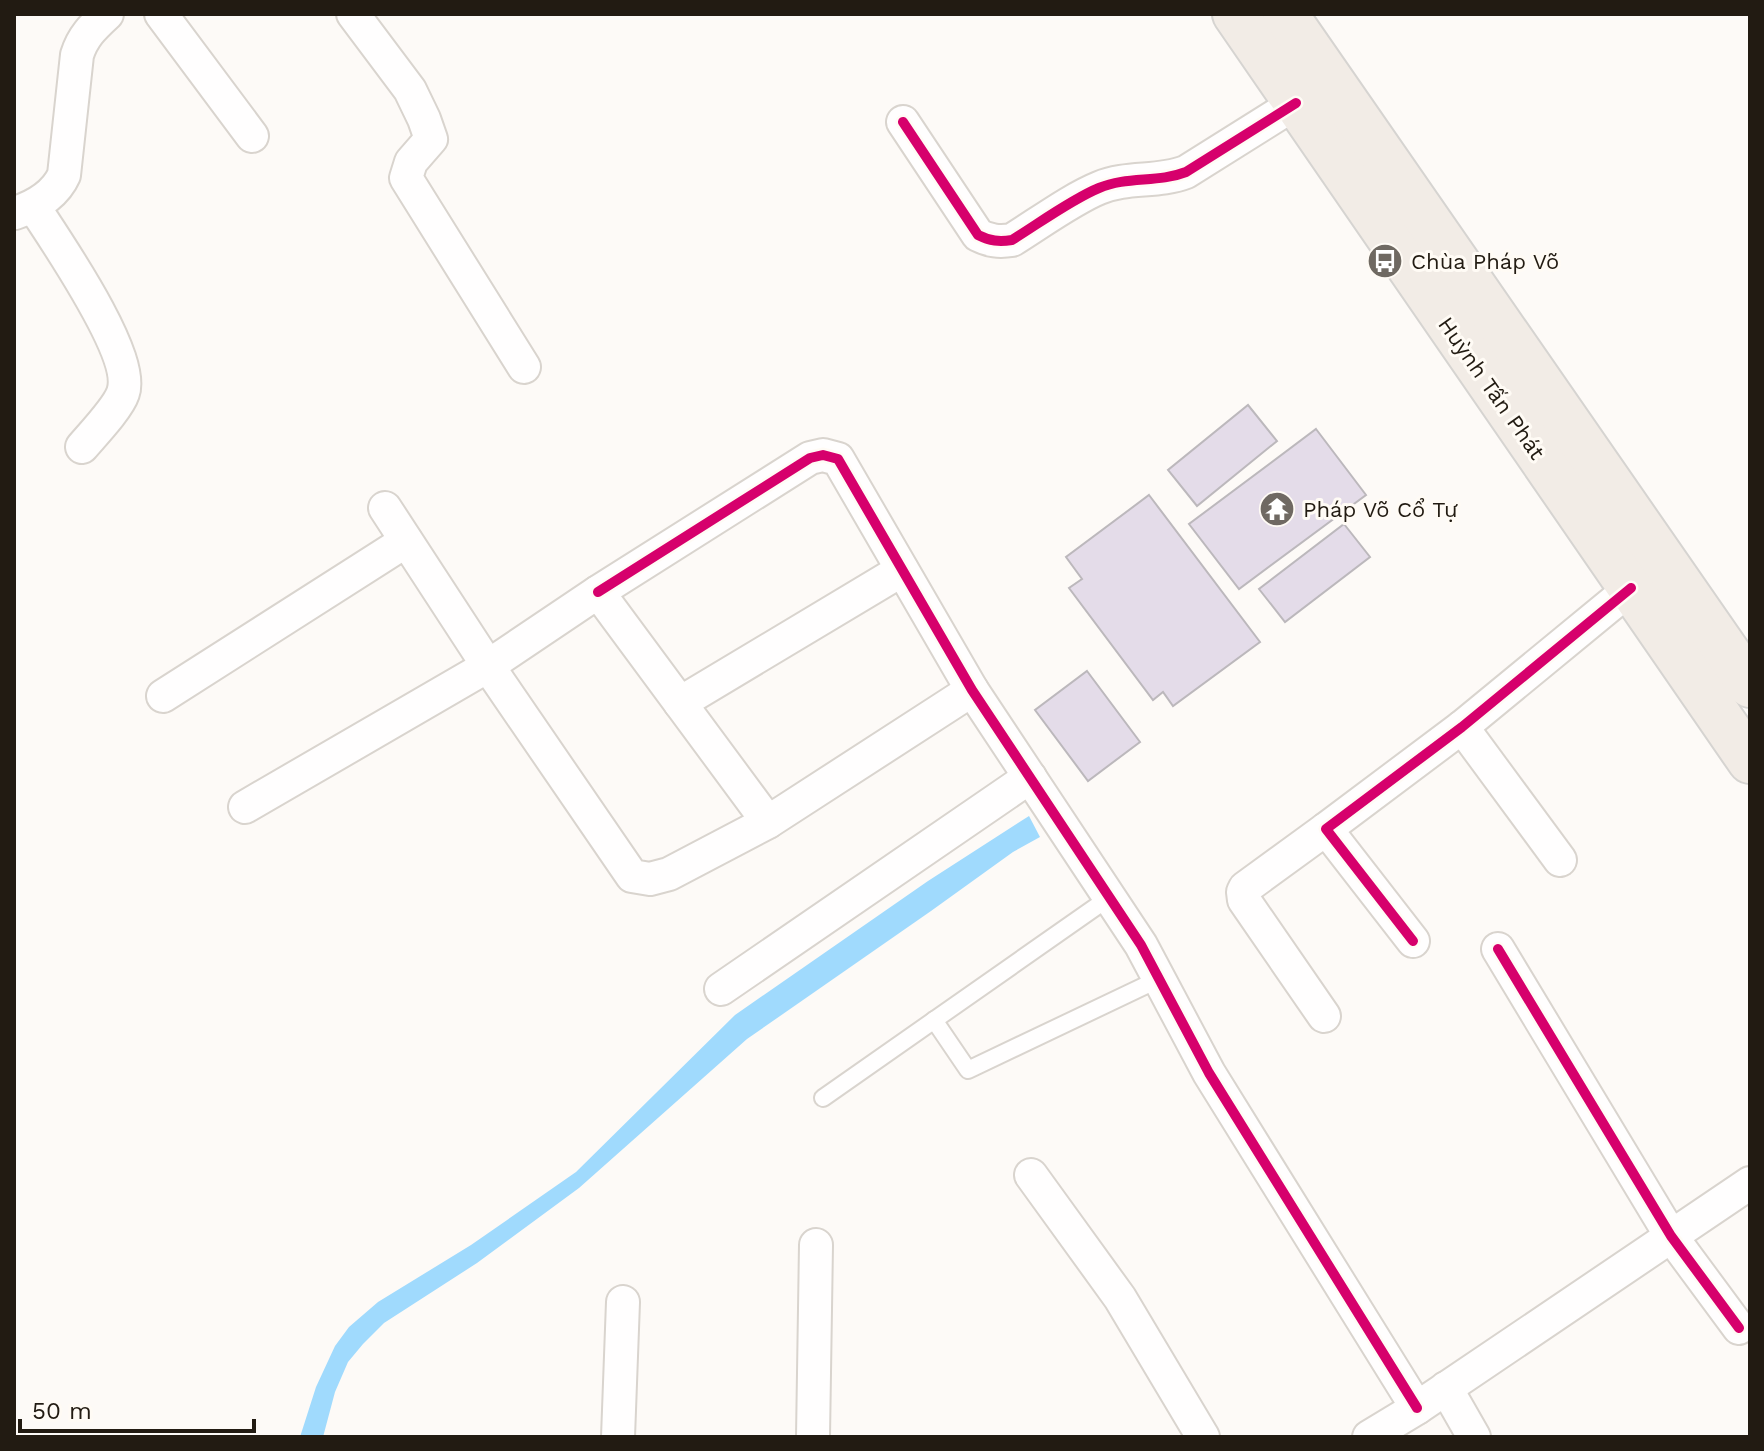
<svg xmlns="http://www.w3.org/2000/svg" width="1764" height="1451" font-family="'Work Sans',sans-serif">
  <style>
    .water { fill: #a0dafd }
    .building { fill: #e4dce9; stroke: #bcb8bc; stroke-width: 2 }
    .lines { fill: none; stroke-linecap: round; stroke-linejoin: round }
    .service-casing { stroke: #d9d4ce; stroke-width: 20 }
    .minor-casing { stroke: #d9d4ce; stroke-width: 36 }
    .primary-casing { stroke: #d6d4d1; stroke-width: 48 }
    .service { stroke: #fffefe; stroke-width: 16 }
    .minor { stroke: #fffefe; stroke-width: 32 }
    .primary { stroke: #f2ece6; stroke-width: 44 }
    .cycleway-casing { stroke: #fffbf5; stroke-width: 15 }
    .cycleway { stroke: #d6006c; stroke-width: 10 }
    .labels { text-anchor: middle; stroke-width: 6; stroke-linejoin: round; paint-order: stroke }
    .poi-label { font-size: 22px; fill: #221b12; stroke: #fffbf5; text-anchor: start }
    .street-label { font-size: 22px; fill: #221b12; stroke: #fffbf5 }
  </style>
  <rect width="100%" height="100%" fill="#fdfaf7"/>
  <path class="water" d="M 1029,816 L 1040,837 L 1013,852 L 931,911 L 747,1039 L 579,1188 L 477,1263 L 384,1323 L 363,1344 L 348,1362 L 335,1392 L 323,1437 L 300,1437 L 316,1387 L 335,1346 L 349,1327 L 378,1302 L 471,1245 L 576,1172 L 735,1015 L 928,881 Z"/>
  <g class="building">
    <path d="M 1248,405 L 1277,441 L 1197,506 L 1168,470 Z"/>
    <path d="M 1316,429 L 1366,495 L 1239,589 L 1189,524 Z"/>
    <path d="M 1149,495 L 1260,642 L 1173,706 L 1163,692 L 1153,700 L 1069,588 L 1082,579 L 1066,557 Z"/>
    <path d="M 1344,524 L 1370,557 L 1285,622 L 1259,589 Z"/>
    <path d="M 1087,671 L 1140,742 L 1088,781 L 1035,710 Z"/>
  </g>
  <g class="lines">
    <defs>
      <g id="service">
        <path d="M 934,1020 L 968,1070 L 1159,979"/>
        <path d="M 823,1098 L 1110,897"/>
      </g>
      <g id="minor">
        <path d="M 161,14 L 252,136"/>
        <path d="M 353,14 L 410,90 L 424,119 L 431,139 L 411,162 L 406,178 L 524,367"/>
        <path d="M 903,122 L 978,235 C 990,241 999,242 1012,240 C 1038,224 1072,199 1099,188 C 1127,176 1158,183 1186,172 L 1296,103"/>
        <path d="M 34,207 C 56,241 136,356 123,393 C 118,408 93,434 82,447"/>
        <path d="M 15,213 C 36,206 55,195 64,175 L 77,55 C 83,36 93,27 107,14"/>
        <path d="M 385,508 L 488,666 L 632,876 L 650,879 L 669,874 L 768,822 L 972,690"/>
        <path d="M 598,592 L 810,458 L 823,455 L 838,459 L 972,690 L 1141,945 L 1209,1073 L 1417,1408"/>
        <path d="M 163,696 L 406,541"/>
        <path d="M 680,703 L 902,570"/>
        <path d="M 1462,727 L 1560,860"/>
        <path d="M 245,807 L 488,666 L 598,592 L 768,822"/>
        <path d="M 1413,941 L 1326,829 L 1462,727 L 1631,588"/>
        <path d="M 1498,949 L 1671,1236 L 1739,1328"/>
        <path d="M 721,989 L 1030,777"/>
        <path d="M 1324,1016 L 1244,900 L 1243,892 L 1245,888 L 1326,829"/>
        <path d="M 1031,1175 L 1120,1298 L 1203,1437"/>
        <path d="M 1446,1388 L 1474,1437"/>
        <path d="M 618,1437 L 623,1302"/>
        <path d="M 813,1437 L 816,1245"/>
        <path d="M 1369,1437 L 1417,1408 L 1750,1183"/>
      </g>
      <g id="primary">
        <path d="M 1235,14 L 1750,761"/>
        <path d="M 1285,14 L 1750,685"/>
      </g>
    </defs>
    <use href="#service" class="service-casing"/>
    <use href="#minor" class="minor-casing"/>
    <use href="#primary" class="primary-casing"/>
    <use href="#service" class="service"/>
    <use href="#minor" class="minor"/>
    <use href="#primary" class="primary"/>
    <defs>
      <g id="cycleway">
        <path d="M 903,122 L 978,235 C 990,241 999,242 1012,240 C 1038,224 1072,199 1099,188 C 1127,176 1158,183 1186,172 L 1296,103"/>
        <path d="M 598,592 L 810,458 L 823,455 L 838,459 L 972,690 L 1141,945 L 1209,1073 L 1417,1408"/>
        <path d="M 1413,941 L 1326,829 L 1462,727 L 1631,588"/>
        <path d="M 1498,949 L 1671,1236 L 1739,1328"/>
      </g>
    </defs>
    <use href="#cycleway" class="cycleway-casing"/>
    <use href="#cycleway" class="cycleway"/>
  </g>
  <defs>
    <symbol id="bus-disc" viewBox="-11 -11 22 22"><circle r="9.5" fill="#6f6962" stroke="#fffbf5"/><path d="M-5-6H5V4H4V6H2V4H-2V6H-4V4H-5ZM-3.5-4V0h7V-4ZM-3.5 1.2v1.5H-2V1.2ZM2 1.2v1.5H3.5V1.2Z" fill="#fff"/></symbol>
    <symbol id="temple-disc" viewBox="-11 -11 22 22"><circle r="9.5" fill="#6f6962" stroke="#fffbf5"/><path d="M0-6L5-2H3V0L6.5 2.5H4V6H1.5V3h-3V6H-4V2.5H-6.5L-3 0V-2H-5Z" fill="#fff"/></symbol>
  </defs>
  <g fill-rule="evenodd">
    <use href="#bus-disc" x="1365" y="241" width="40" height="40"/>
    <use href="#temple-disc" x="1257" y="489" width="40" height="40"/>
  </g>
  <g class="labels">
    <g class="poi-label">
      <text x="1411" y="269">Chùa Pháp Võ</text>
      <text x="1303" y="517">Pháp Võ Cổ Tự</text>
    </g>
    <g class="street-label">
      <text transform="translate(1492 388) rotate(55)" y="8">Huỳnh Tấn Phát</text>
    </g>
  </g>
  <rect width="1764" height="1451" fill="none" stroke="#221b12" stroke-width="32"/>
  <path d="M20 1419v12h234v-12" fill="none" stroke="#221b12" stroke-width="4"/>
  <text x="32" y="1419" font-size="24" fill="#221b12" stroke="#fffbf5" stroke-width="6" paint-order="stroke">50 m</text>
</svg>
